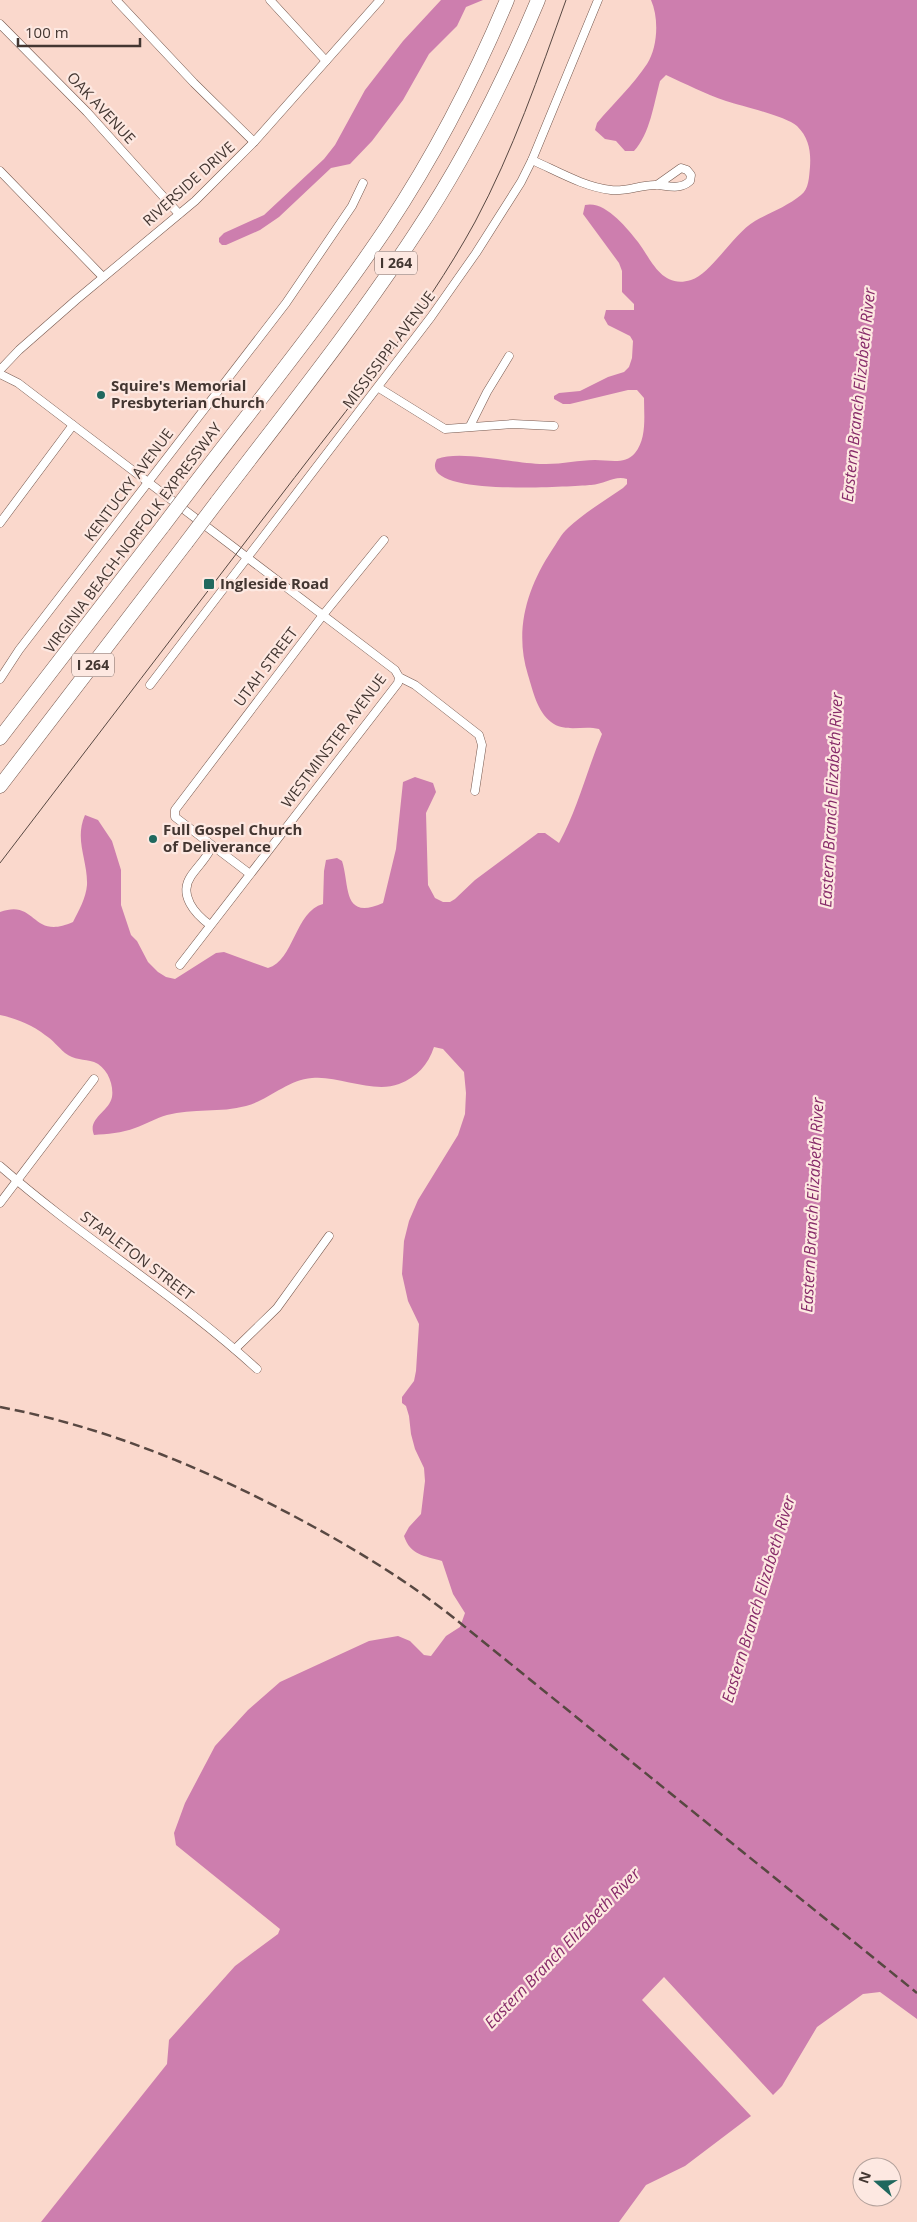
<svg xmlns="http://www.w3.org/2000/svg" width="917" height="2222" font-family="'Open Sans',sans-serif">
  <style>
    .water { fill: #cd7eae }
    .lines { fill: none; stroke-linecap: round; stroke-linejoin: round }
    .street-casing { stroke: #75584e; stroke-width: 9 }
    .highway-casing { stroke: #75584e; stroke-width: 15 }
    .street { stroke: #fff; stroke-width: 8 }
    .highway { stroke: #fff; stroke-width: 14 }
    .tram { stroke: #584842; stroke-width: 1 }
    .rail { stroke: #584842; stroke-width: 2.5; stroke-dasharray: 10 5; stroke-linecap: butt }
    .highway-bridge-casing { stroke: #75584e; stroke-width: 15; stroke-linecap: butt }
    .highway-bridge { stroke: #fff; stroke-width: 14 }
    .poi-dot { fill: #20685e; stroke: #fde8e1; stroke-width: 2 }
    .labels { text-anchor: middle; stroke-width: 4.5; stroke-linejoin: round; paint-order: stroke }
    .shield { fill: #fde8e1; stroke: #7b6b66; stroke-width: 1 }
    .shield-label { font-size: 14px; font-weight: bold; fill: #433631 }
    .street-label { font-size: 15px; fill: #433631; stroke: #fde8e1 }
    .poi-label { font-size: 15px; font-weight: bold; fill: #433631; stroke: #fde8e1; text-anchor: start }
    .water-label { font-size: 16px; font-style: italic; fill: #872a69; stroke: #fde8e1 }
  </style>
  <rect width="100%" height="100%" fill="#fad8cc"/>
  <g class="water">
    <path d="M 441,0 L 483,0 L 466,7 L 457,26 L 429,54 L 403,100 L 372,141 L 350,164 L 331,168 L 279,217 L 260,230 L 226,245 L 222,245 L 219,242 L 219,238 L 224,233 L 264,215 L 324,159 L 335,145 L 365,90 L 403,41 Z"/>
    <path d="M 651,0 L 917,0 L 917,2019 L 880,1992 L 863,1994 L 817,2027 L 782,2086 L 773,2095 L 664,1977 L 642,2000 L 751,2116 L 685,2166 L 646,2185 L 619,2222 L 41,2222 L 167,2064 L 169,2040 L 235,1966 L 278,1934 L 280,1929 L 176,1845 L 174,1833 L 185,1803 L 215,1746 L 248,1710 L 280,1682 L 369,1641 L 398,1636 L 410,1641 L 424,1655 L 431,1656 L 446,1636 L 460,1627 L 465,1613 L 453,1594 L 442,1561 C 425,1556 410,1555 404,1536 L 409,1527 L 421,1514 L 425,1481 L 424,1468 L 415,1449 L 411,1434 L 409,1416 L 406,1406 L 402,1403 L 402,1397 L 414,1381 L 416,1371 L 419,1324 L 408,1301 L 402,1274 L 404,1241 L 409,1221 L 418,1200 L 458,1135 L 465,1114 L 466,1093 L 464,1072 L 443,1049 L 434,1047 C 428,1065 417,1077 399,1084 C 373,1094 338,1075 312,1078 C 287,1080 269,1100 246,1106 C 221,1113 192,1108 167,1115 C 156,1118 146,1124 135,1128 C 122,1133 107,1134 94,1135 C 87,1118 109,1112 112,1097 C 114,1084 107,1067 94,1062 C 84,1059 74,1060 65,1053 C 58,1047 53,1040 45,1035 C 33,1025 15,1018 0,1015 L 0,912 C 37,898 31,941 73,922 C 79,910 86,898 87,885 C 88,860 74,840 85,815 L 98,820 L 112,841 L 121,870 L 121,905 L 131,935 L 137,941 L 148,962 L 158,972 L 166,977 L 175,979 L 216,953 L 224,952 L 268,968 C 294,961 295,911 323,904 L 324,871 L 326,860 L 337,858 L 342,861 C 350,886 342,921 383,903 L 396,849 L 403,782 L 415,777 L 433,783 L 436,792 L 426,813 L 428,885 L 435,898 L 443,902 L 450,902 L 455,899 L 475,880 L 538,833 L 545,833 L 559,843 C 578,808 587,770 602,734 L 599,729 C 583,725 565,733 551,722 C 537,711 533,691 528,675 C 514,630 527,588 552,550 C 557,543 561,534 568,528 C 584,513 604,501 623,488 L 627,484 L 627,479 C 615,475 605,484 591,485 C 574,486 415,498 437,459 C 462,449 517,465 546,464 C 563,464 579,460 595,460 C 609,460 625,465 635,453 C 647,438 644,416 644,398 L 637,390 L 628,390 L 570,404 L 563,404 L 554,399 L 554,396 L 559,393 L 580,391 L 608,377 L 624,372 L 629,367 L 632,358 L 633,341 L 630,336 L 608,325 L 604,318 L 606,310 L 634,310 L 634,304 L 622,292 L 622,271 L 619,263 L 583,214 L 585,205 C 605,200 627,228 638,242 C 652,261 662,289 691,280 C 712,273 733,234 755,221 C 769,213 788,206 801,195 C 809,189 809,177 810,167 C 811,151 809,138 797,126 C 785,116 742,106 726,101 C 705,94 686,84 666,75 L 660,81 C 654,103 650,134 634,151 L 625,151 L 616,141 L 605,139 L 595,130 L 597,123 C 613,104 633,85 647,64 C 658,47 659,18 651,0 Z"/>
  </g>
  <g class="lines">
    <defs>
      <g id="street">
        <path d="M 116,0 L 194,83 L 254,142"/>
        <path d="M 270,0 L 326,61"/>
        <path d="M 0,24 L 87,112 L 179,214"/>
        <path d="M 532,160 C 557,171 584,187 611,190 C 627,192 642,184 657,185 C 669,186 680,190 690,181 L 691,175 L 687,170 L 681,168 L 657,185"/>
        <path d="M 0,171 L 103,277"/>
        <path d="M 0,370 L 19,350 L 76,300 L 195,201 L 254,142 L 380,0"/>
        <path d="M 0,374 L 18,383 L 73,425 L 395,670 L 399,677 L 415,685 L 479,735 L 482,745 L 475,791"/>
        <path d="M 379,388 L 445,429 L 513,424 L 554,426"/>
        <path d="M 470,426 L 487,392 L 509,356"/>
        <path d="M 0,523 L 73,425"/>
        <path d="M 0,679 L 19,650 L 286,303 L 352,206 L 363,183"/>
        <path d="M 150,685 L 431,317 L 476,253 L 521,182 L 532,160 L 598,0"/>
        <path d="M 208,842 L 210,850 C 205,860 197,867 191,876 C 178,895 195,914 210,925"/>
        <path d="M 250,874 L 175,817 L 175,810 L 323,615 L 384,540"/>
        <path d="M 180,965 L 398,683 L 399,677"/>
        <path d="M 0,1166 C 82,1238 176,1295 257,1369"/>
        <path d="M 0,1203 L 94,1079"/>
        <path d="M 235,1349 L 277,1308 L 329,1236"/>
      </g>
      <g id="highway">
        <path d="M 194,485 C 259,400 327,316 387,227 C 434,156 474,79 507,0"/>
        <path d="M 217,502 C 284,414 354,327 415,234 C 464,161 504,81 538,0"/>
        <path d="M 0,738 L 163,526"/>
        <path d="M 0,786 L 186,543"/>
      </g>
    </defs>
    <use href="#street" class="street-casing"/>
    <use href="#highway" class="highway-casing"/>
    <use href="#street" class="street"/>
    <use href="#highway" class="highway"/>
    <path class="tram" d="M 0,863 C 94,740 188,617 282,494 C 349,406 422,319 475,222 C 513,151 539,75 566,0"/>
    <path class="rail" d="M 0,1407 C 111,1428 216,1473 314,1527 C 363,1554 410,1583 454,1618 L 917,1993"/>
    <defs>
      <g id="highway-bridge">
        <path d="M 163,526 L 194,485"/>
        <path d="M 186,543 L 217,502"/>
      </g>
    </defs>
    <use href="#highway-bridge" class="highway-bridge-casing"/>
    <use href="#highway-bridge" class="highway-bridge"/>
  </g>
  <g class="poi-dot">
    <circle cx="101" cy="395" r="5"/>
    <rect x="203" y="578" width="12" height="12" rx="2.5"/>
    <circle cx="153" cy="839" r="5"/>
  </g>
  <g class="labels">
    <g class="shield">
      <rect x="375" y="251.5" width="42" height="23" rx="4"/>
      <rect x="72" y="653.5" width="42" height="23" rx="4"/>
    </g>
    <g class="shield-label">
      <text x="396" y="268">I 264</text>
      <text x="93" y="670">I 264</text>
    </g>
    <g class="street-label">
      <text transform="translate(101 108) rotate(47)" y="5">OAK AVENUE</text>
      <text transform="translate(189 184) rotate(-42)" y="5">RIVERSIDE DRIVE</text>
      <text transform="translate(389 350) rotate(-53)" y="5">MISSISSIPPI AVENUE</text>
      <text transform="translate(129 485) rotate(-53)" y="5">KENTUCKY AVENUE</text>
      <text transform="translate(133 538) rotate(-53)" y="5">VIRGINIA BEACH-NORFOLK EXPRESSWAY</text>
      <text transform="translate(266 667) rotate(-53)" y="5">UTAH STREET</text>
      <text transform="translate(334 741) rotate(-53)" y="5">WESTMINSTER AVENUE</text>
      <text transform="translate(137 1256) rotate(37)" y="5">STAPLETON STREET</text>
    </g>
    <g class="poi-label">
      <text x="111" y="391">Squire's Memorial<tspan x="111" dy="17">Presbyterian Church</tspan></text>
      <text x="220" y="589">Ingleside Road</text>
      <text x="163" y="835">Full Gospel Church<tspan x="163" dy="17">of Deliverance</tspan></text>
    </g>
    <g class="water-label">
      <text transform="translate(858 395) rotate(-84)" y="6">Eastern Branch Elizabeth River</text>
      <text transform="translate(831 800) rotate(-87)" y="6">Eastern Branch Elizabeth River</text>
      <text transform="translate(812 1205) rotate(-87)" y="6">Eastern Branch Elizabeth River</text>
      <text transform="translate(758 1599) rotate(-73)" y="6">Eastern Branch Elizabeth River</text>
      <text transform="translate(562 1948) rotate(-46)" y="6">Eastern Branch Elizabeth River</text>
    </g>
  </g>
  <g transform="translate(877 2182) rotate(290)"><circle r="24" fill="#fde8e1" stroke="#b3a19b"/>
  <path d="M0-4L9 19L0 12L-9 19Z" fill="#20685e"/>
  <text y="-8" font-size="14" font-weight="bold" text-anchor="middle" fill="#433631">N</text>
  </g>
  <path d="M18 38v8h122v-8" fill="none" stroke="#433631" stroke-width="2.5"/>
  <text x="25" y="38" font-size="15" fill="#433631" stroke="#fde8e1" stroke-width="4" paint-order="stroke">100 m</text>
</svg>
